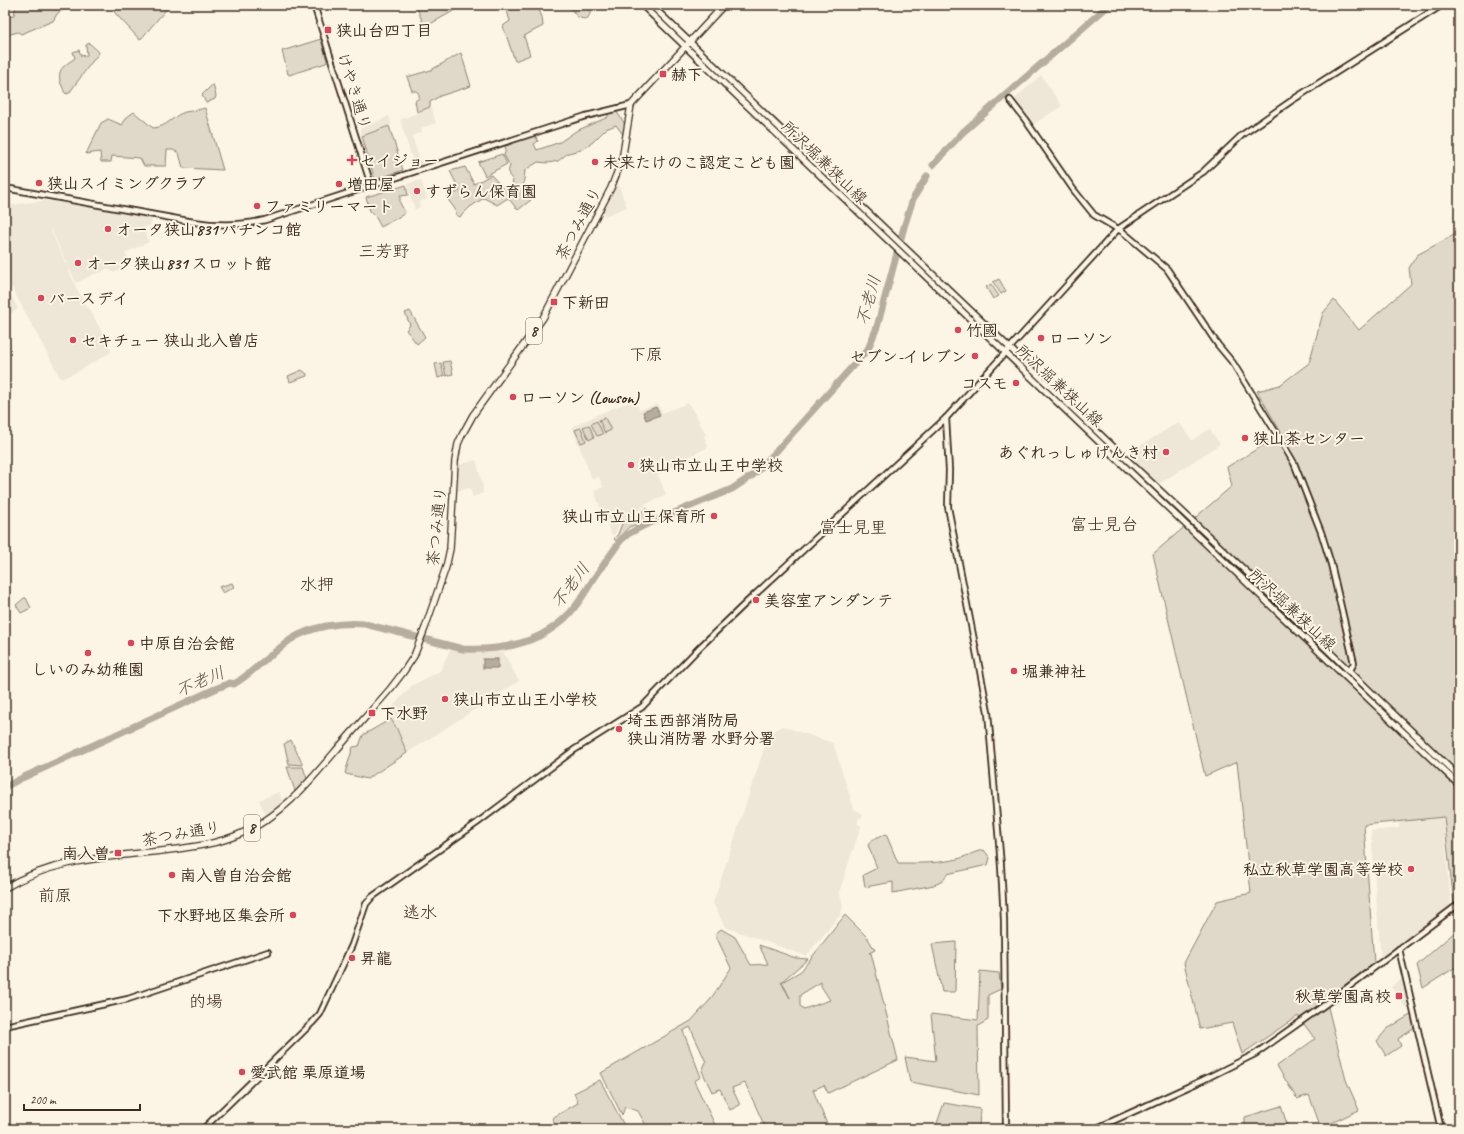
<svg xmlns="http://www.w3.org/2000/svg" width="1464" height="1134" font-family="Caveat,'Klee One',sans-serif">
  <style>
    .built { fill: #eee6d6 }
    .green { fill: #e0d8c8; stroke: #8e8173; fill-rule: evenodd }
    .water { fill: #b7ad9e; stroke: #85796b }
    .lines { fill: none; stroke-linecap: round; stroke-linejoin: round }
    .river { stroke: #b7ad9e; stroke-width: 7 }
    .tertiary-casing { stroke: #3b2a1e; stroke-width: 8 }
    .secondary-casing { stroke: #3b2a1e; stroke-width: 8 }
    .primary-casing { stroke: #3b2a1e; stroke-width: 8 }
    .tertiary { stroke: #fcf5e5; stroke-width: 4.5 }
    .secondary { stroke: #fcf5e5; stroke-width: 5 }
    .primary { stroke: #fcf5e5; stroke-width: 5.5 }
    .poi-dot { fill: #d1495b; stroke: #fcf5e5; stroke-width: 1.5 }
    .labels { text-anchor: middle; stroke-width: 4; stroke-linejoin: round; paint-order: stroke }
    .shield { fill: #fcf5e5; stroke: #75675a; stroke-width: 1 }
    .shield-label { font-size: 15px; font-weight: bold; fill: #3b2a1e }
    .poi-label { font-size: 16px; font-weight: bold; fill: #3b2a1e; stroke: #fcf5e5; text-anchor: start }
    .street-label { font-size: 16px; fill: #3b2a1e; stroke: #fcf5e5 }
    .neighbourhood-label { font-size: 17px; fill: #3b2a1e; stroke: #fcf5e5 }
    .water-label { font-size: 17px; font-style: italic; fill: #605144; stroke: #fcf5e5 }
  </style>
  <rect width="100%" height="100%" fill="#fcf5e5"/>
  <filter id="ink" filterUnits="userSpaceOnUse"><feTurbulence type="fractalNoise" baseFrequency=".025" numOctaves="2"/><feDisplacementMap in="SourceGraphic" scale="8" xChannelSelector="R" yChannelSelector="G"/><feConvolveMatrix kernelMatrix="1 2 1 2 8 2 1 2 1" color-interpolation-filters="sRGB"/></filter>
  <g filter="url(#ink)">
    <g class="built">
      <path d="M 1041,75 L 1062,106 L 1032,125 L 1013,102 L 1013,100 Z"/>
      <path d="M 431,107 L 436,123 L 421,128 L 422,132 L 412,136 L 422,166 L 415,168 L 400,120 Z"/>
      <path d="M 389,116 L 392,124 L 362,136 L 360,129 Z"/>
      <path d="M 421,180 L 427,199 L 419,202 L 420,207 L 415,210 L 407,184 Z"/>
      <path d="M 617,182 L 627,207 L 605,216 L 602,209 Z"/>
      <path d="M 42,201 L 55,201 L 152,218 L 151,225 L 143,228 L 149,242 L 125,253 L 131,264 L 114,273 L 108,268 L 102,272 L 94,274 L 76,283 L 51,229 L 50,229 L 77,289 L 86,306 L 90,309 L 111,350 L 111,352 L 79,371 L 61,379 L 5,275 L 5,209 L 11,205 Z"/>
      <path d="M 5,284 L 18,309 L 5,316 Z"/>
      <path d="M 634,400 L 640,410 L 658,404 L 662,413 L 688,403 L 693,411 L 694,411 L 706,435 L 704,436 L 708,446 L 707,448 L 692,455 L 658,475 L 666,494 L 666,495 L 646,504 L 632,516 L 625,517 L 620,522 L 615,534 L 612,535 L 607,525 L 594,491 L 603,487 L 599,477 L 592,479 L 572,427 L 601,413 Z"/>
      <path d="M 1179,422 L 1192,440 L 1210,429 L 1220,444 L 1159,484 L 1127,454 Z"/>
      <path d="M 476,460 L 483,487 L 483,493 L 473,497 L 470,488 L 456,491 L 458,465 Z"/>
      <path d="M 451,648 L 474,653 L 503,652 L 519,681 L 407,753 L 398,729 L 388,712 L 411,686 L 440,671 Z"/>
      <path d="M 782,726 L 833,743 L 854,809 L 863,814 L 861,818 L 859,818 L 857,824 L 861,826 L 839,892 L 843,905 L 841,914 L 806,956 L 725,927 L 713,903 L 769,734 Z"/>
      <path d="M 279,792 L 283,803 L 266,816 L 259,800 Z"/>
      <path d="M 1443,816 L 1451,907 L 1381,959 L 1371,831 L 1399,828 L 1399,820 Z"/>
      <path d="M 1403,977 L 1409,1003 L 1406,1008 L 1391,987 Z"/>
    </g>
    <g class="green">
      <path d="M 16,5 L 73,5 L 62,10 L 57,14 L 53,21 L 21,34 L 18,32 L 7,35 L 5,18 L 14,15 Z"/>
      <path d="M 112,5 L 170,5 L 140,40 L 115,13 Z"/>
      <path d="M 416,5 L 464,5 L 425,27 L 424,26 Z"/>
      <path d="M 509,5 L 537,5 L 542,17 L 543,26 L 524,36 L 530,55 L 515,61 L 503,26 L 510,21 L 507,11 Z"/>
      <path d="M 569,5 L 588,5 C 590,12 592,12 587,19 C 576,19 574,13 569,5 Z"/>
      <path d="M 321,39 L 327,61 L 326,63 L 289,75 L 288,74 L 282,51 Z"/>
      <path d="M 89,43 L 98,51 L 99,53 L 88,67 L 70,92 L 68,94 L 65,93 C 63,90 63,87 61,84 C 56,69 64,66 75,58 L 73,52 L 79,50 L 81,56 L 87,55 L 86,45 Z"/>
      <path d="M 461,53 L 471,86 L 440,96 L 430,102 L 430,107 L 417,112 L 415,101 L 419,98 L 419,94 L 416,91 L 412,91 L 407,77 L 431,70 Z"/>
      <path d="M 213,84 L 216,96 L 215,99 L 206,103 L 202,95 Z"/>
      <path d="M 205,108 L 223,170 L 183,168 L 179,153 L 173,150 L 167,150 L 166,166 L 144,166 L 140,158 L 112,156 L 111,162 L 101,162 L 100,152 L 86,154 L 101,123 L 108,119 L 122,125 L 127,117 L 134,112 L 153,128 C 168,127 172,116 185,112 C 192,111 198,110 205,108 Z"/>
      <path d="M 616,111 L 625,124 L 624,136 L 616,125 L 606,129 L 593,142 L 581,150 L 568,153 L 558,161 L 548,163 L 538,162 L 525,170 L 523,189 L 531,200 L 518,210 L 508,198 L 497,205 L 484,198 L 470,207 L 460,217 L 456,215 L 455,209 L 446,197 L 460,191 L 450,171 L 465,167 L 474,184 L 491,175 L 505,190 L 512,185 L 513,180 C 508,175 507,173 510,166 L 504,155 L 506,150 L 505,146 L 535,135 L 538,141 L 534,144 L 537,150 L 560,142 L 576,131 L 608,117 L 608,113 Z"/>
      <path d="M 389,126 L 403,170 L 375,180 L 362,136 Z"/>
      <path d="M 502,154 L 507,164 L 485,176 L 478,162 Z"/>
      <path d="M 406,185 L 408,195 L 400,196 L 400,203 L 405,212 L 404,214 L 381,227 L 375,216 L 370,211 L 366,197 Z"/>
      <path d="M 1459,232 L 1459,965 L 1423,988 L 1417,965 L 1457,930 L 1444,817 L 1364,825 L 1374,963 L 1326,999 L 1346,1080 L 1359,1110 L 1321,1128 L 1309,1095 L 1297,1099 L 1277,1066 L 1315,1039 L 1298,1016 L 1242,1054 L 1232,1023 L 1200,1029 L 1184,963 L 1217,901 L 1251,893 L 1237,762 L 1205,776 L 1153,554 L 1232,486 L 1227,467 L 1282,434 L 1257,391 L 1280,385 L 1309,363 L 1323,313 L 1334,300 L 1359,330 L 1411,284 L 1409,268 L 1417,255 Z"/>
      <path d="M 999,279 L 1006,291 L 1001,294 L 993,282 Z"/>
      <path d="M 991,284 L 999,296 L 993,299 L 986,287 Z"/>
      <path d="M 410,311 L 425,337 L 417,344 L 406,330 L 410,325 L 405,313 Z"/>
      <path d="M 450,361 L 453,374 L 446,376 L 443,362 Z"/>
      <path d="M 441,363 L 444,376 L 438,378 L 435,364 Z"/>
      <path d="M 302,370 L 307,374 L 307,376 L 290,382 L 288,376 Z"/>
      <path d="M 605,418 L 611,430 L 605,433 L 599,420 Z"/>
      <path d="M 597,421 L 603,434 L 597,436 L 591,424 Z"/>
      <path d="M 589,425 L 594,437 L 589,440 L 583,427 Z"/>
      <path d="M 581,428 L 586,441 L 581,443 L 575,430 Z"/>
      <path d="M 646,508 L 653,516 L 638,524 L 629,527 L 616,541 L 614,539 L 618,534 L 623,521 L 627,519 L 632,520 Z"/>
      <path d="M 232,583 L 234,587 L 223,593 L 219,587 Z"/>
      <path d="M 24,598 L 26,598 L 31,608 L 21,613 L 16,605 Z"/>
      <path d="M 391,719 L 397,729 L 407,753 L 367,779 L 346,774 L 345,773 L 353,747 L 359,746 L 363,735 Z"/>
      <path d="M 291,740 L 303,765 L 289,764 L 284,744 Z"/>
      <path d="M 287,767 L 303,767 L 307,779 L 295,791 Z"/>
      <path d="M 886,834 L 898,863 C 918,863 940,864 961,858 C 969,855 976,851 984,850 L 990,858 L 988,865 L 947,874 L 943,881 L 934,885 L 893,893 L 893,882 L 865,887 L 863,875 L 877,868 L 868,845 L 872,840 Z"/>
      <path d="M 845,915 L 867,937 L 875,950 L 869,953 L 871,953 L 898,1060 L 828,1093 L 824,1085 L 813,1090 L 829,1129 L 766,1129 L 745,1083 L 732,1088 L 740,1105 L 730,1110 L 720,1089 L 712,1092 L 702,1071 L 706,1062 L 690,1027 L 683,1031 L 701,1077 L 694,1081 L 717,1129 L 648,1129 L 638,1111 L 625,1107 L 622,1115 L 601,1073 L 691,1021 L 710,1000 L 731,968 L 715,934 L 721,929 L 735,937 L 751,965 L 768,964 L 759,945 L 796,958 L 808,959 L 781,982 L 790,998 L 782,982 L 801,971 ZM 821,982 L 821,986 L 830,1000 L 804,1009 L 800,1006 L 800,995 Z"/>
      <path d="M 956,942 L 955,992 L 942,992 L 932,944 Z"/>
      <path d="M 980,971 L 999,973 L 1001,989 L 988,995 L 988,1020 L 978,1026 L 979,1095 L 910,1082 L 905,1057 L 936,1061 L 931,1014 L 978,1020 Z"/>
      <path d="M 1412,1014 L 1415,1028 L 1398,1039 L 1401,1046 L 1386,1056 L 1377,1041 L 1387,1029 Z"/>
      <path d="M 600,1080 L 626,1129 L 557,1129 L 552,1118 L 578,1103 L 574,1093 Z"/>
      <path d="M 944,1103 L 980,1109 L 979,1129 L 935,1129 Z"/>
      <path d="M 1281,1106 L 1287,1124 L 1271,1129 L 1245,1129 L 1245,1117 Z"/>
    </g>
    <g class="water">
      <path d="M 656,407 L 660,415 L 646,420 L 643,412 Z"/>
      <rect x="483" y="659" width="15" height="9"/>
    </g>
    <g class="lines">
      <g class="river">
        <path d="M 933,165 L 963,132 L 1109,5"/>
        <path d="M 5,787 L 22,778 L 215,689 L 230,683 L 234,684 C 246,677 255,668 266,659 C 274,653 282,646 290,640 C 311,626 341,622 365,624 L 463,649 C 502,651 542,643 570,613 C 578,604 585,593 591,583 C 601,568 611,554 621,540 L 628,534 L 645,525 L 732,489 L 753,475 L 771,457 L 868,349 L 877,327 L 904,227 L 913,199 L 927,176"/>
      </g>
      <defs>
        <g id="tertiary">
          <path d="M 314,5 L 371,185"/>
          <path d="M 1010,100 L 1024,118 L 1073,189 L 1094,215 L 1123,232 L 1167,269 L 1218,345 L 1233,363 L 1278,436 L 1294,463 L 1321,532 L 1331,564 L 1354,663 L 1349,672"/>
          <path d="M 5,188 L 194,222 C 219,226 240,226 265,220 L 586,116 L 631,105"/>
          <path d="M 946,418 L 949,470 L 948,507 L 988,712 L 1001,866 L 1004,920 L 1006,1129"/>
          <path d="M 1399,949 L 1441,1129"/>
          <path d="M 5,1026 L 128,999 L 268,952"/>
          <path d="M 203,1129 L 312,1023 L 320,1014 L 352,945 L 366,904 L 372,897 L 477,823 L 574,750 L 642,707 L 700,647 L 748,601 L 946,418 L 1118,229 L 1203,172 L 1242,135 L 1294,99 L 1442,5"/>
          <path d="M 1095,1129 L 1203,1080 L 1255,1054 L 1323,1006 L 1459,904"/>
        </g>
        <g id="secondary">
          <path d="M 642,5 C 913,266 1187,525 1459,785"/>
          <path d="M 651,5 L 1106,440 L 1252,577 L 1459,777"/>
        </g>
        <path id="primary" d="M 5,888 C 54,858 113,857 169,850 C 193,847 217,844 240,834 C 279,818 306,786 333,754 C 352,732 372,710 391,688 L 404,671 L 414,656 L 425,628 L 446,567 L 450,549 L 455,461 L 458,444 L 462,435 L 473,415 L 543,318 L 611,188 L 622,160 L 631,105 L 724,5"/>
      </defs>
      <use href="#tertiary" class="tertiary-casing"/>
      <use href="#secondary" class="secondary-casing"/>
      <use href="#primary" class="primary-casing"/>
      <use href="#tertiary" class="tertiary"/>
      <use href="#secondary" class="secondary"/>
      <use href="#primary" class="primary"/>
    </g>
  </g>
  <g class="poi-dot">
    <rect x="324" y="26" width="8" height="8" rx="2"/>
    <rect x="659" y="70" width="8" height="8" rx="2"/>
    <path d="M350 154h4v4h4v4h-4v4h-4v-4h-4v-4h4z"/>
    <circle cx="595" cy="162" r="4"/>
    <circle cx="39" cy="183" r="4"/>
    <circle cx="339" cy="184" r="4"/>
    <circle cx="417" cy="191" r="4"/>
    <circle cx="257" cy="206" r="4"/>
    <circle cx="108" cy="229" r="4"/>
    <circle cx="78" cy="263" r="4"/>
    <circle cx="41" cy="298" r="4"/>
    <rect x="550" y="298" width="8" height="8" rx="2"/>
    <circle cx="958" cy="330" r="4"/>
    <circle cx="1041" cy="338" r="4"/>
    <circle cx="73" cy="340" r="4"/>
    <circle cx="975" cy="356" r="4"/>
    <circle cx="1016" cy="383" r="4"/>
    <circle cx="513" cy="397" r="4"/>
    <circle cx="1245" cy="438" r="4"/>
    <circle cx="1166" cy="452" r="4"/>
    <circle cx="631" cy="465" r="4"/>
    <circle cx="714" cy="516" r="4"/>
    <circle cx="756" cy="600" r="4"/>
    <circle cx="131" cy="643" r="4"/>
    <circle cx="88" cy="653" r="4"/>
    <circle cx="1014" cy="671" r="4"/>
    <circle cx="445" cy="699" r="4"/>
    <rect x="368" y="709" width="8" height="8" rx="2"/>
    <circle cx="619" cy="729" r="4"/>
    <rect x="114" y="849" width="8" height="8" rx="2"/>
    <circle cx="1411" cy="869" r="4"/>
    <circle cx="172" cy="875" r="4"/>
    <circle cx="293" cy="915" r="4"/>
    <circle cx="352" cy="958" r="4"/>
    <rect x="1395" y="992" width="8" height="8" rx="2"/>
    <circle cx="242" cy="1072" r="4"/>
  </g>
  <g class="labels">
    <g class="shield">
      <rect x="526" y="318" width="16" height="26" rx="3"/>
      <rect x="244" y="815" width="16" height="26" rx="3"/>
    </g>
    <g class="shield-label">
      <text x="534" y="336">8</text>
      <text x="252" y="833">8</text>
    </g>
    <g class="poi-label">
      <text x="336" y="36">狭山台四丁目</text>
      <text x="671" y="80">赫下</text>
      <text x="360" y="166">セイジョー</text>
      <text x="603" y="168">未来たけのこ認定こども園</text>
      <text x="47" y="189">狭山スイミングクラブ</text>
      <text x="347" y="190">増田屋</text>
      <text x="425" y="197">すずらん保育園</text>
      <text x="265" y="212">ファミリーマート</text>
      <text x="116" y="235">オータ狭山831 パチンコ館</text>
      <text x="86" y="269">オータ狭山831 スロット館</text>
      <text x="49" y="304">バースデイ</text>
      <text x="562" y="308">下新田</text>
      <text x="966" y="336">竹國</text>
      <text x="1049" y="344">ローソン</text>
      <text x="81" y="346">セキチュー 狭山北入曽店</text>
      <text x="967" y="362" text-anchor="end">セブン-イレブン</text>
      <text x="1008" y="389" text-anchor="end">コスモ</text>
      <text x="521" y="403">ローソン (Lowson)</text>
      <text x="1253" y="444">狭山茶センター</text>
      <text x="1158" y="458" text-anchor="end">あぐれっしゅげんき村</text>
      <text x="639" y="471">狭山市立山王中学校</text>
      <text x="706" y="522" text-anchor="end">狭山市立山王保育所</text>
      <text x="764" y="606">美容室アンダンテ</text>
      <text x="139" y="649">中原自治会館</text>
      <text x="88" y="675" text-anchor="middle">しいのみ幼稚園</text>
      <text x="1022" y="677">堀兼神社</text>
      <text x="453" y="705">狭山市立山王小学校</text>
      <text x="380" y="719">下水野</text>
      <text x="627" y="726">埼玉西部消防局<tspan x="627" dy="18">狭山消防署 水野分署</tspan></text>
      <text x="110" y="859" text-anchor="end">南入曽</text>
      <text x="1403" y="875" text-anchor="end">私立秋草学園高等学校</text>
      <text x="180" y="881">南入曽自治会館</text>
      <text x="285" y="921" text-anchor="end">下水野地区集会所</text>
      <text x="360" y="964">昇龍</text>
      <text x="1391" y="1002" text-anchor="end">秋草学園高校</text>
      <text x="250" y="1078">愛武館 栗原道場</text>
    </g>
    <g class="street-label">
      <text transform="translate(355 91) rotate(73)" y="6">けやき通り</text>
      <text transform="translate(825 162) rotate(44)" y="6">所沢堀兼狭山線</text>
      <text transform="translate(578 223) rotate(-62)" y="6">茶つみ通り</text>
      <text transform="translate(1060 385) rotate(43)" y="6">所沢堀兼狭山線</text>
      <text transform="translate(436 526) rotate(-84)" y="6">茶つみ通り</text>
      <text transform="translate(1293 609) rotate(43)" y="6">所沢堀兼狭山線</text>
      <text transform="translate(181 833) rotate(-10)" y="6">茶つみ通り</text>
    </g>
    <g class="neighbourhood-label">
      <text x="384" y="257">三芳野</text>
      <text x="646" y="360">下原</text>
      <text x="1104" y="530">富士見台</text>
      <text x="853" y="533">富士見里</text>
      <text x="317" y="590">水押</text>
      <text x="55" y="901">前原</text>
      <text x="420" y="918">逃水</text>
      <text x="206" y="1007">的場</text>
    </g>
    <g class="water-label">
      <text transform="translate(868 300) rotate(-74)" y="6">不老川</text>
      <text transform="translate(570 585) rotate(-53)" y="6">不老川</text>
      <text transform="translate(200 681) rotate(-23)" y="6">不老川</text>
    </g>
  </g>
  <rect width="1464" height="1134" fill="none" stroke="#fcf5e5" stroke-width="20"/>
  <rect x="10" y="10" width="1444" height="1114" fill="none" stroke="#3b2a1e" stroke-width="1.5" filter="url(#ink)"/>
  <path d="M24 1104v6h116v-6" fill="none" stroke="#3b2a1e" stroke-width="2"/>
  <text x="30" y="1104" font-size="12" fill="#3b2a1e" stroke="#fcf5e5" stroke-width="3" paint-order="stroke">200 m</text>
</svg>
